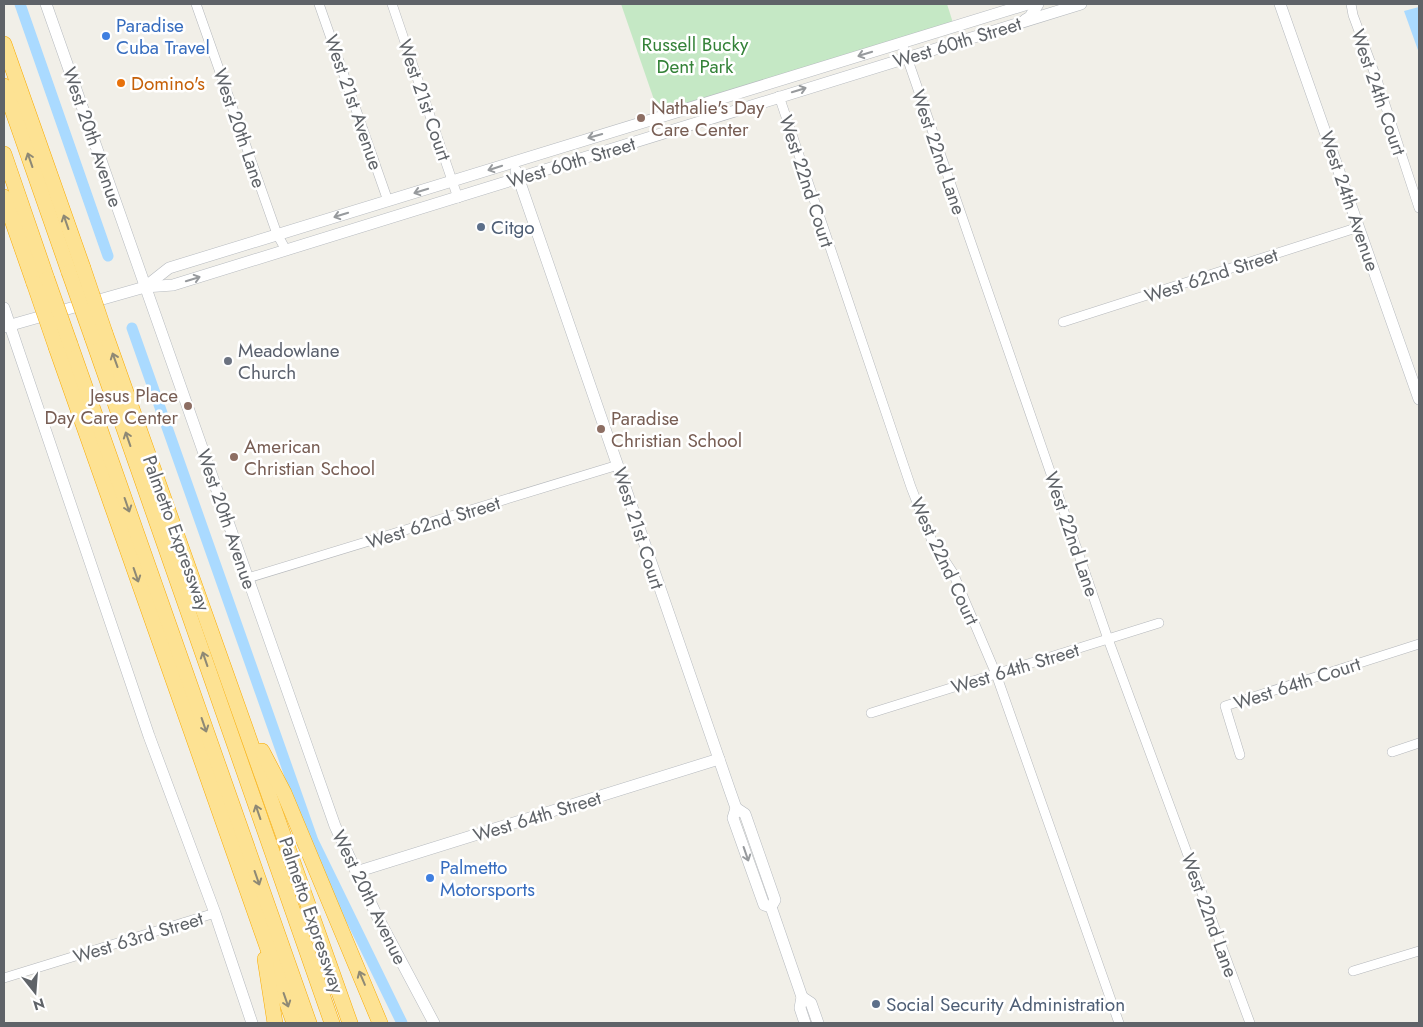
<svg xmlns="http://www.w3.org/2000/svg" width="1423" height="1027" font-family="Jost,sans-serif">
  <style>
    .green { fill: #c5e8c5 }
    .water { fill: #aadaff }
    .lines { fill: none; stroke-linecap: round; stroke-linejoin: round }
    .canal { stroke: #aadaff; stroke-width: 11 }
    .street-casing { stroke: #b5b8bc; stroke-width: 10 }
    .secondary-casing { stroke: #b6babf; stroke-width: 12 }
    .highway-casing { stroke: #f9ab00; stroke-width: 16 }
    .street { stroke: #fff; stroke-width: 9 }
    .secondary { stroke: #fff; stroke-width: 11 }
    .highway { stroke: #fde293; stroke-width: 15 }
    .highway-bridge-casing { stroke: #f9ab00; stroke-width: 16; stroke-linecap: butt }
    .highway-bridge { stroke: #fde293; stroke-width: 15 }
    .oneway { stroke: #979a9d }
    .oneway2 { stroke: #8e8975 }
    .shop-dot { fill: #3f7fe0; stroke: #fff; stroke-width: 2 }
    .food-dot { fill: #e8710a; stroke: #fff; stroke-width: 2 }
    .education-dot { fill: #8d6e63; stroke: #fff; stroke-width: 2 }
    .service-dot { fill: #5c6f8a; stroke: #fff; stroke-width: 2 }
    .worship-dot { fill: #6b7280; stroke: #fff; stroke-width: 2 }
    .labels { text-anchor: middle; stroke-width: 5; stroke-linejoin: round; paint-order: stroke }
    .shop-label { font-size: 19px; fill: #366cbe; stroke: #fff; text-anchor: start }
    .street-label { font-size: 19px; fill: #5f6368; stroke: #fff }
    .park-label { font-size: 19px; fill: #348238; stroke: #fff }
    .food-label { font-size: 19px; fill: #c56008; stroke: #fff; text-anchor: start }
    .education-label { font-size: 19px; fill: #785e54; stroke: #fff; text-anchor: start }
    .service-label { font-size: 19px; fill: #4e5e75; stroke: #fff; text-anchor: start }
    .worship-label { font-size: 19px; fill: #5b616d; stroke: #fff; text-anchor: start }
  </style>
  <rect width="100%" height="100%" fill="#f1efe8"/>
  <path class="green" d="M 621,4 L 947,4 L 954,26 L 661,120 Z"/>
  <path class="water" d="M 1419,7 L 1419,53 L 1404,11 Z"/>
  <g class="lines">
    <g class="canal">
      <path d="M 20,4 L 108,256"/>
      <path d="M 132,328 L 313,841 L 402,1023"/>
    </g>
    <defs>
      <g id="street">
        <path d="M 196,4 L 277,234 L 286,250"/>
        <path d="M 319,4 L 388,201"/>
        <path d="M 392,4 L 458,198"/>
        <path d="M 1351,4 L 1353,15 L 1377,80 L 1419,208"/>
        <path d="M 902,43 L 1108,639 L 1250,1023"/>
        <path d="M 779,96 L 911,487 L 932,541 L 953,573 L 996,674 L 1119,1023"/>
        <path d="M 1063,322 L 1359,227"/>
        <path d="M 248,578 L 618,465"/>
        <path d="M 871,713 L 1159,623"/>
        <path d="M 1392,752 L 1419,743"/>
        <path d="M 1240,755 L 1225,706 L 1419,644"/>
        <path d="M 1353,971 L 1419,951"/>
        <path d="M 4,978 L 215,913"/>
      </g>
      <g id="secondary">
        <path d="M 46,4 L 335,826 L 375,912 L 434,1023"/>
        <path d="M 1280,4 L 1419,399"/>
        <path d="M 1025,20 L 1030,17 L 1038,4"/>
        <path d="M 516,171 L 730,791 L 736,808 L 733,818 L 764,905 L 771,907"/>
        <path d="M 145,287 L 169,268 L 1028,4"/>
        <path d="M 4,308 L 149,736 L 215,913 L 252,1023"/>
        <path d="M 4,327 L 145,287 L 173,285 L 1081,4"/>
        <path d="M 736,808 L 745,814 L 775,900 L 771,907"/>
        <path d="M 356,872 L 719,759"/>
        <path d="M 771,907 L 802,997 L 800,1008 L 805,1023"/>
        <path d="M 802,997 L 811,1003 L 818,1023"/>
      </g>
      <g id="highway">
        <path d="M 4,44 L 83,268"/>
        <path d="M 4,86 L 69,272"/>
        <path d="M 4,154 L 47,279"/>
        <path d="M 4,197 L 34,283"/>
        <path d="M 105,333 L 350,1023"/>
        <path d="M 92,337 L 332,1023"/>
        <path d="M 70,344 L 309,1023"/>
        <path d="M 56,347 L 294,1023"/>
        <path d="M 262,751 L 284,793 L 380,1023"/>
        <path d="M 265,959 L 275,1023"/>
      </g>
    </defs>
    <use href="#street" class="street-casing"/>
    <use href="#secondary" class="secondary-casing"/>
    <use href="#highway" class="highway-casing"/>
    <use href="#street" class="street"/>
    <use href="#secondary" class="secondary"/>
    <use href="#highway" class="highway"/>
    <defs>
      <g id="highway-bridge">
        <path d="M 83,268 L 105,333"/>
        <path d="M 69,272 L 92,337"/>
        <path d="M 47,279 L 70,344"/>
        <path d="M 34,283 L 56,347"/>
      </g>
    </defs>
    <use href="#highway-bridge" class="highway-bridge-casing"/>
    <use href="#highway-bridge" class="highway-bridge"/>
  </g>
  <defs><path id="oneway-shaft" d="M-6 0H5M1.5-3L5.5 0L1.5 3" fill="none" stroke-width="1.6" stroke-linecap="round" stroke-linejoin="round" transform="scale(1.25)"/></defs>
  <g class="oneway">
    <use href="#oneway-shaft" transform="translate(865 54) rotate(163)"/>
    <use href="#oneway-shaft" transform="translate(799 90) rotate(-17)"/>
    <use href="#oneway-shaft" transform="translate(595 136) rotate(164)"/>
    <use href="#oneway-shaft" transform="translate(495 168) rotate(162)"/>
    <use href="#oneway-shaft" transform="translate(421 191) rotate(163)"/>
    <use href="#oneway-shaft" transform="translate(341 215) rotate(163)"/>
    <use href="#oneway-shaft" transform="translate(193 279) rotate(-17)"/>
    <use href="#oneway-shaft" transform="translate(746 854) rotate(71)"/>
  </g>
  <g class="oneway2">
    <use href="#oneway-shaft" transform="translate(30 160) rotate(-109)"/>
    <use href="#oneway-shaft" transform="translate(66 222) rotate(-109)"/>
    <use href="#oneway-shaft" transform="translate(115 360) rotate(-110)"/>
    <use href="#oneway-shaft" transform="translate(128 439) rotate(-109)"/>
    <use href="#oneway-shaft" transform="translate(127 505) rotate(71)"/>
    <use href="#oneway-shaft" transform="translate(136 575) rotate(71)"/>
    <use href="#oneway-shaft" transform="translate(205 659) rotate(-109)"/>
    <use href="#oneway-shaft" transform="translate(204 725) rotate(71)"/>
    <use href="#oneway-shaft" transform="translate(258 812) rotate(-109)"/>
    <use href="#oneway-shaft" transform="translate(257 878) rotate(71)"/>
    <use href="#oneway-shaft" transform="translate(362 978) rotate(-113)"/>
    <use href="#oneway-shaft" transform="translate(286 1000) rotate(71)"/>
  </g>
  <g class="shop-dot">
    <circle cx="106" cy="36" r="5"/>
    <circle cx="430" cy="878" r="5"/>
  </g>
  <circle class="food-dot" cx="121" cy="83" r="5"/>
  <g class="education-dot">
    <circle cx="641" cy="118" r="5"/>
    <circle cx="188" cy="406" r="5"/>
    <circle cx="601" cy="429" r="5"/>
    <circle cx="234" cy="457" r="5"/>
  </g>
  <g class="service-dot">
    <circle cx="481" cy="227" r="5"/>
    <circle cx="876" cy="1004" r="5"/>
  </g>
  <circle class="worship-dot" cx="228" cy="361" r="5"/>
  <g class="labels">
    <g class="shop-label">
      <text x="116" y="32">Paradise<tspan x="116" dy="22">Cuba Travel</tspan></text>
      <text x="440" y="874">Palmetto<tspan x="440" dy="22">Motorsports</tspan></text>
    </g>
    <g class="street-label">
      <text transform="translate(957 42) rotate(-17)" y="7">West 60th Street</text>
      <text transform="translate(1379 92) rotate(71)" y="7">West 24th Court</text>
      <text transform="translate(425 100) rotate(71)" y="7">West 21st Court</text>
      <text transform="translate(354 102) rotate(71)" y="7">West 21st Avenue</text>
      <text transform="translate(240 128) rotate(71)" y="7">West 20th Lane</text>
      <text transform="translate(93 137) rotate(71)" y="7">West 20th Avenue</text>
      <text transform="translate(939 152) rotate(71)" y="7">West 22nd Lane</text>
      <text transform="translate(571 162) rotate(-17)" y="7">West 60th Street</text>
      <text transform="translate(807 181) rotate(72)" y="7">West 22nd Court</text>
      <text transform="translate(1350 201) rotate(71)" y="7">West 24th Avenue</text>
      <text transform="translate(1211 275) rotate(-18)" y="7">West 62nd Street</text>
      <text transform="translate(227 519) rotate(71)" y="7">West 20th Avenue</text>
      <text transform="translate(433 522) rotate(-17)" y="7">West 62nd Street</text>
      <text transform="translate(639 528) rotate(72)" y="7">West 21st Court</text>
      <text transform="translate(177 533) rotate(70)" y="7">Palmetto Expressway</text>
      <text transform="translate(1072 534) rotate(71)" y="7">West 22nd Lane</text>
      <text transform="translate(945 561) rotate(65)" y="7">West 22nd Court</text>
      <text transform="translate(1015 668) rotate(-17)" y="7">West 64th Street</text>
      <text transform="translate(1297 683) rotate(-18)" y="7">West 64th Court</text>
      <text transform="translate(537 816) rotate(-17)" y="7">West 64th Street</text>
      <text transform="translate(370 897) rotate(64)" y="7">West 20th Avenue</text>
      <text transform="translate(312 915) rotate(71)" y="7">Palmetto Expressway</text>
      <text transform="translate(1210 915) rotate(70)" y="7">West 22nd Lane</text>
      <text transform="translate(138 937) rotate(-17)" y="7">West 63rd Street</text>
    </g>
    <g class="park-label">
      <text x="695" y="51">Russell Bucky<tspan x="695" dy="22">Dent Park</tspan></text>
    </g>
    <g class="food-label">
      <text x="131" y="90">Domino's</text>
    </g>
    <g class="education-label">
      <text x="651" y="114">Nathalie's Day<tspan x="651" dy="22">Care Center</tspan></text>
      <text x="178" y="402" text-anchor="end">Jesus Place<tspan x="178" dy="22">Day Care Center</tspan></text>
      <text x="611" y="425">Paradise<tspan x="611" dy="22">Christian School</tspan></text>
      <text x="244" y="453">American<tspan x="244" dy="22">Christian School</tspan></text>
    </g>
    <g class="service-label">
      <text x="491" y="234">Citgo</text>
      <text x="886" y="1011">Social Security Administration</text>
    </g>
    <g class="worship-label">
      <text x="238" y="357">Meadowlane<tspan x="238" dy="22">Church</tspan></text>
    </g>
  </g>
  <rect width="1423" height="1027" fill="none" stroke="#5f6368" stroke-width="10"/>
  <g transform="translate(35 992) rotate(163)" stroke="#ffffff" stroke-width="4" paint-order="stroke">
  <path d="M0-4L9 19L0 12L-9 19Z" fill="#5f6368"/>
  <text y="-8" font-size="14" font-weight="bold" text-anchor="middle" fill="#5f6368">N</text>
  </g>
</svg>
